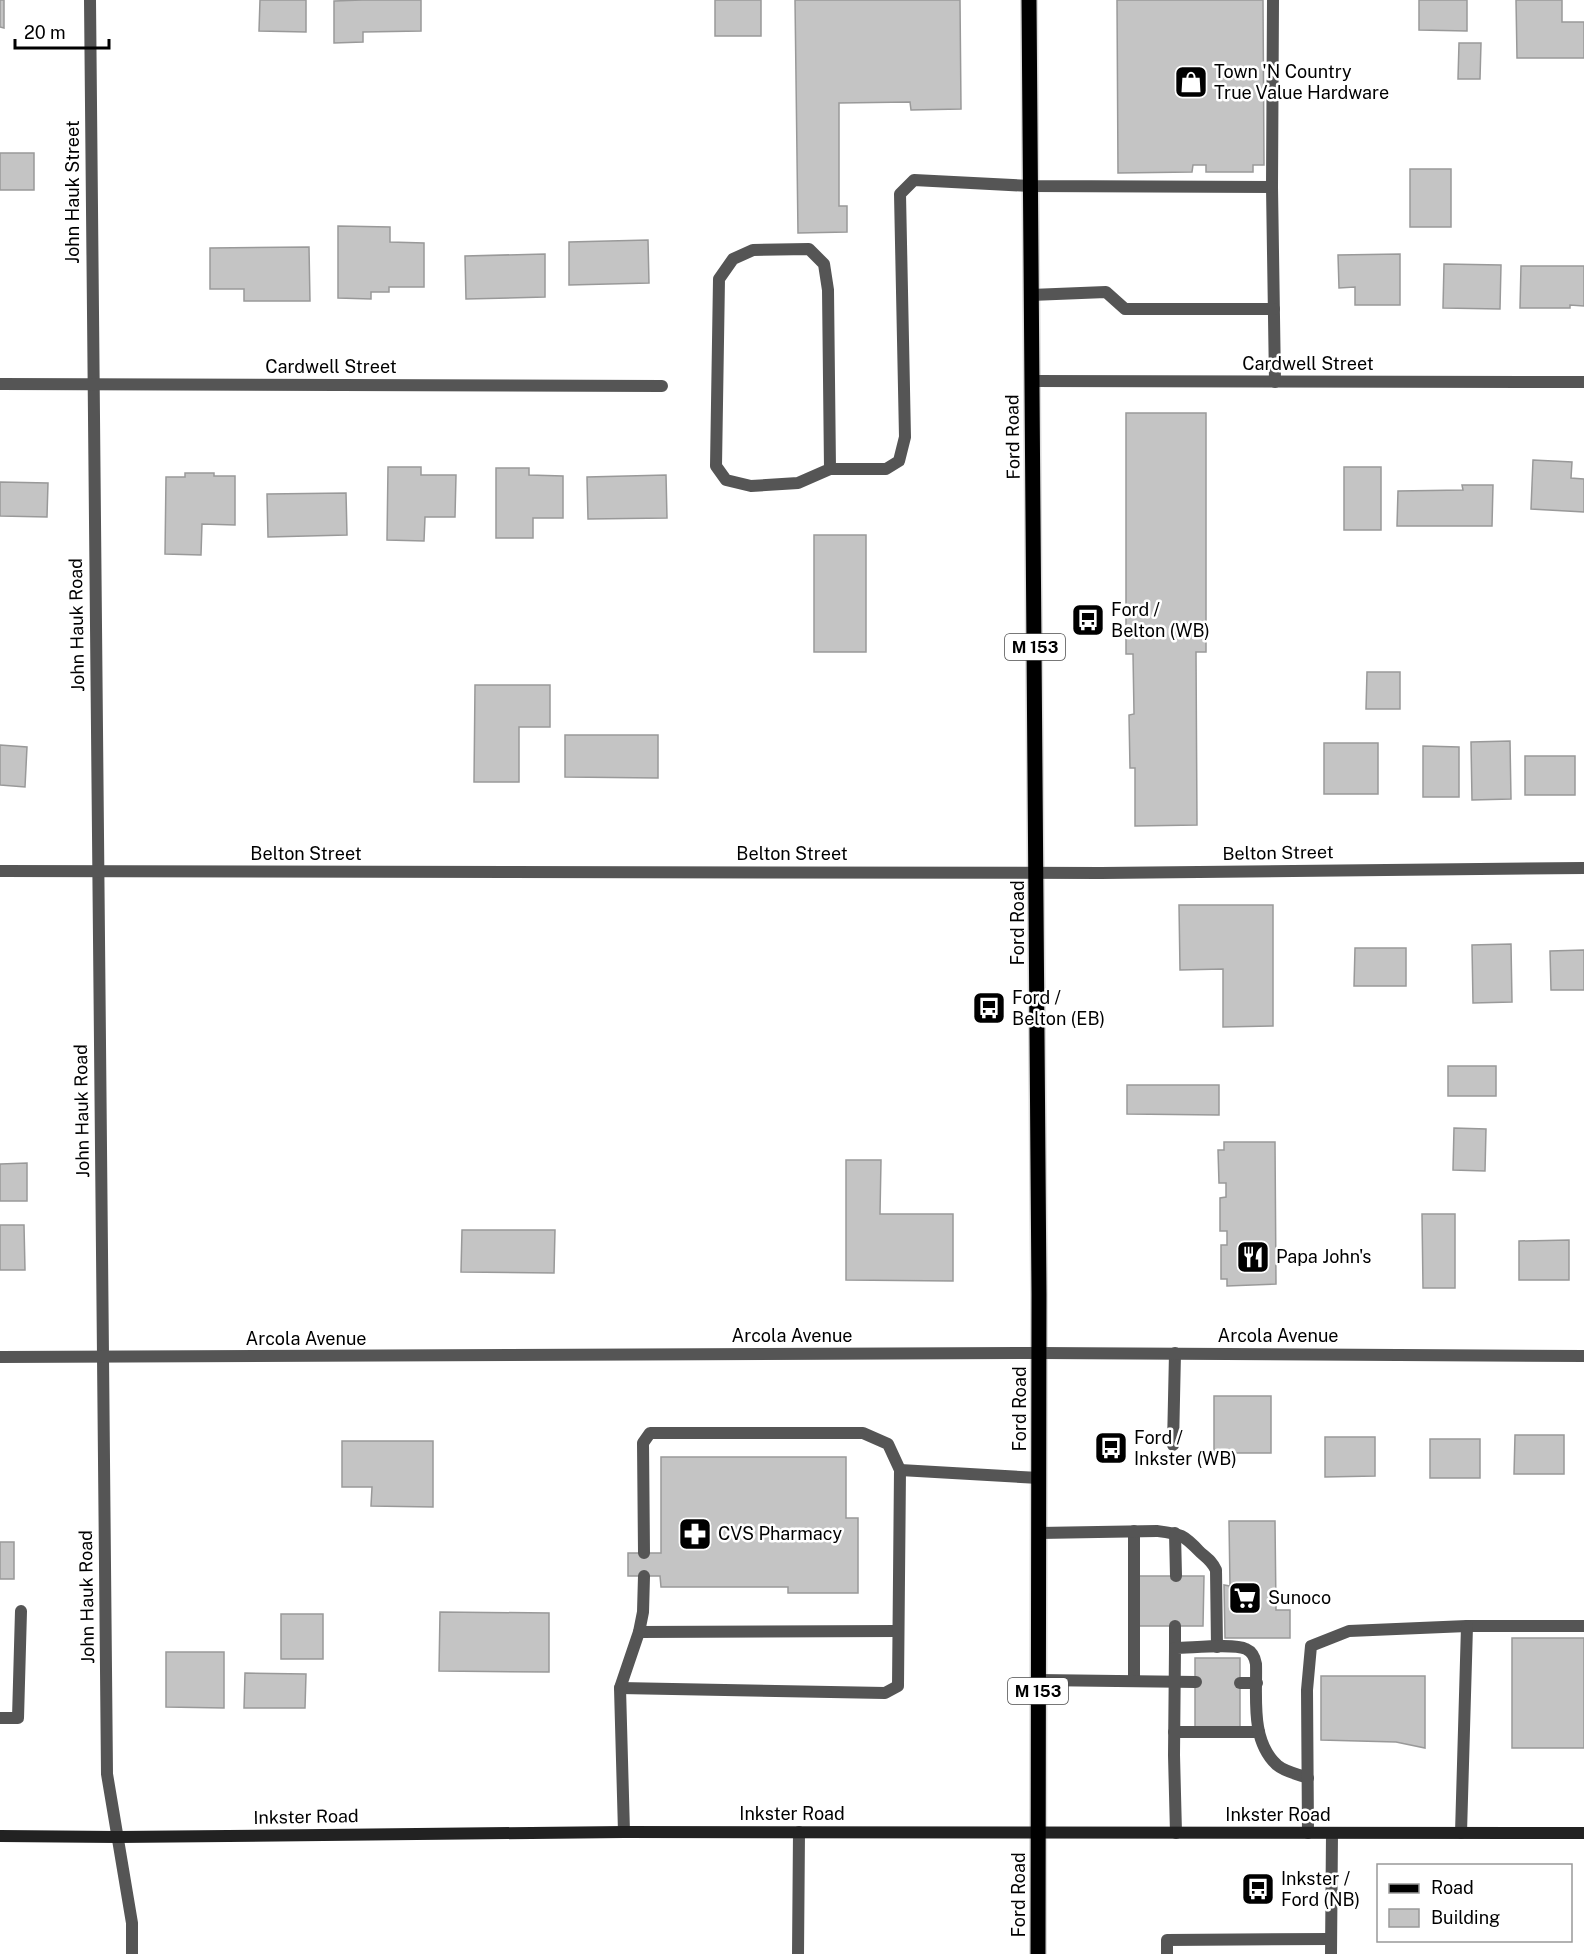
<svg xmlns="http://www.w3.org/2000/svg" width="1584" height="1954" font-family="'Public Sans',sans-serif">
  <style>
    .building { fill: #c4c4c4; stroke: #999; stroke-width: 1.5 }
    .lines { fill: none; stroke-linecap: round; stroke-linejoin: round }
    .primary-casing { stroke: #dbdbdb; stroke-width: 18 }
    .lane { stroke: #555; stroke-width: 12 }
    .street { stroke: #555; stroke-width: 12 }
    .secondary { stroke: #222; stroke-width: 12 }
    .primary { stroke: #000; stroke-width: 15 }
    .labels { text-anchor: middle; stroke-width: 5; stroke-linejoin: round; paint-order: stroke }
    .shield { fill: #fff; stroke: #4c4c4c; stroke-width: 1.5 }
    .shield-label { font-size: 16px; font-weight: bold; fill: #000 }
    .poi-label { font-size: 18px; fill: #000; stroke: #fff; text-anchor: start }
    .street-label { font-size: 18px; fill: #000; stroke: #fff }
  </style>
  <rect width="100%" height="100%" fill="#fff"/>
  <g class="building">
    <path d="M 0,0 L 4,0 L 4,28 L 0,27 Z"/>
    <path d="M 260,0 L 306,0 L 306,32 L 259,31 Z"/>
    <path d="M 362,0 L 421,0 L 421,31 L 363,32 L 363,42 L 334,43 L 334,1 Z"/>
    <rect x="715" y="0" width="46" height="36"/>
    <path d="M 795,0 L 960,0 L 961,109 L 911,110 L 910,102 L 839,103 L 839,206 L 847,206 L 847,232 L 798,233 Z"/>
    <path d="M 1117,0 L 1263,0 L 1264,165 L 1253,165 L 1253,172 L 1206,172 L 1206,165 L 1193,165 L 1192,172 L 1118,173 Z"/>
    <path d="M 1419,0 L 1467,0 L 1467,31 L 1419,30 Z"/>
    <path d="M 1516,0 L 1562,0 L 1562,22 L 1584,22 L 1584,58 L 1517,58 Z"/>
    <path d="M 1459,43 L 1481,43 L 1480,79 L 1458,79 Z"/>
    <rect x="0" y="153" width="34" height="37"/>
    <rect x="1410" y="169" width="41" height="58"/>
    <path d="M 338,226 L 390,227 L 390,242 L 424,243 L 424,287 L 389,287 L 389,292 L 371,292 L 371,299 L 338,298 Z"/>
    <path d="M 648,240 L 649,283 L 569,285 L 569,242 Z"/>
    <path d="M 309,247 L 310,301 L 244,301 L 244,289 L 210,289 L 210,248 Z"/>
    <path d="M 545,254 L 545,297 L 466,299 L 465,256 Z"/>
    <path d="M 1400,254 L 1400,305 L 1355,305 L 1355,287 L 1339,288 L 1338,255 Z"/>
    <path d="M 1444,264 L 1501,265 L 1500,309 L 1443,308 Z"/>
    <path d="M 1521,266 L 1584,266 L 1584,306 L 1570,305 L 1570,308 L 1520,308 Z"/>
    <path d="M 1126,413 L 1206,413 L 1206,652 L 1196,652 L 1197,825 L 1135,826 L 1135,768 L 1130,768 L 1129,715 L 1134,714 L 1133,654 L 1126,654 Z"/>
    <path d="M 1533,460 L 1572,462 L 1571,478 L 1584,479 L 1584,512 L 1531,509 Z"/>
    <path d="M 388,467 L 421,467 L 421,475 L 456,475 L 455,517 L 425,517 L 424,541 L 387,540 Z"/>
    <rect x="1344" y="467" width="37" height="63"/>
    <path d="M 496,468 L 529,468 L 529,475 L 563,476 L 563,518 L 533,518 L 533,538 L 496,538 Z"/>
    <path d="M 185,473 L 214,473 L 214,476 L 235,476 L 235,525 L 202,524 L 201,555 L 165,554 L 166,477 L 185,477 Z"/>
    <path d="M 666,475 L 667,518 L 588,519 L 587,477 Z"/>
    <path d="M 0,482 L 48,483 L 47,517 L 0,516 Z"/>
    <path d="M 1462,485 L 1493,485 L 1492,526 L 1397,526 L 1398,491 L 1463,490 Z"/>
    <path d="M 346,493 L 347,535 L 268,537 L 267,494 Z"/>
    <rect x="814" y="535" width="52" height="117"/>
    <path d="M 1367,672 L 1400,672 L 1400,709 L 1366,709 Z"/>
    <path d="M 475,685 L 550,685 L 550,727 L 519,727 L 519,782 L 474,782 Z"/>
    <path d="M 565,735 L 658,735 L 658,778 L 565,777 Z"/>
    <path d="M 1510,741 L 1511,799 L 1472,800 L 1471,742 Z"/>
    <rect x="1324" y="743" width="54" height="51"/>
    <path d="M 0,745 L 27,747 L 25,787 L 0,785 Z"/>
    <path d="M 1423,746 L 1459,747 L 1459,797 L 1423,797 Z"/>
    <rect x="1525" y="756" width="50" height="39"/>
    <path d="M 1179,905 L 1273,905 L 1273,1026 L 1223,1027 L 1223,969 L 1180,970 Z"/>
    <path d="M 1511,944 L 1512,1002 L 1473,1003 L 1472,945 Z"/>
    <path d="M 1355,948 L 1406,948 L 1406,986 L 1354,986 Z"/>
    <path d="M 1584,950 L 1584,990 L 1551,990 L 1550,951 Z"/>
    <rect x="1448" y="1066" width="48" height="30"/>
    <path d="M 1127,1085 L 1219,1085 L 1219,1115 L 1127,1114 Z"/>
    <path d="M 1454,1128 L 1486,1129 L 1485,1171 L 1453,1170 Z"/>
    <path d="M 1224,1142 L 1275,1142 L 1276,1284 L 1227,1286 L 1227,1279 L 1221,1279 L 1221,1245 L 1227,1245 L 1227,1231 L 1220,1231 L 1220,1198 L 1226,1197 L 1226,1183 L 1219,1183 L 1218,1150 L 1224,1150 Z"/>
    <path d="M 846,1160 L 881,1160 L 880,1214 L 953,1214 L 953,1281 L 846,1280 Z"/>
    <path d="M 27,1163 L 27,1201 L 0,1201 L 0,1164 Z"/>
    <path d="M 1422,1214 L 1455,1214 L 1455,1288 L 1423,1288 Z"/>
    <path d="M 0,1225 L 24,1225 L 25,1270 L 0,1270 Z"/>
    <path d="M 462,1230 L 555,1230 L 554,1273 L 461,1272 Z"/>
    <path d="M 1569,1240 L 1569,1280 L 1519,1280 L 1519,1241 Z"/>
    <rect x="1214" y="1396" width="57" height="57"/>
    <path d="M 1515,1435 L 1564,1435 L 1564,1474 L 1514,1474 Z"/>
    <path d="M 1325,1437 L 1375,1437 L 1375,1476 L 1325,1477 Z"/>
    <rect x="1430" y="1439" width="50" height="39"/>
    <path d="M 342,1441 L 433,1441 L 433,1507 L 371,1506 L 372,1487 L 342,1487 Z"/>
    <path d="M 661,1457 L 846,1457 L 846,1518 L 858,1518 L 858,1593 L 788,1593 L 788,1587 L 661,1587 L 660,1576 L 628,1576 L 628,1553 L 661,1553 Z"/>
    <path d="M 1229,1521 L 1275,1521 L 1276,1610 L 1290,1610 L 1290,1638 L 1225,1638 L 1224,1585 L 1230,1586 Z"/>
    <rect x="0" y="1542" width="14" height="37"/>
    <path d="M 1139,1576 L 1204,1576 L 1203,1626 L 1138,1626 Z"/>
    <path d="M 440,1612 L 549,1613 L 549,1672 L 439,1671 Z"/>
    <rect x="281" y="1614" width="42" height="45"/>
    <rect x="1512" y="1638" width="72" height="110"/>
    <path d="M 166,1652 L 224,1652 L 224,1708 L 166,1707 Z"/>
    <rect x="1195" y="1658" width="45" height="70"/>
    <path d="M 245,1673 L 306,1674 L 305,1708 L 244,1708 Z"/>
    <path d="M 1321,1676 L 1425,1676 L 1425,1748 L 1396,1742 L 1321,1740 Z"/>
  </g>
  <g class="lines">
    <defs>
      <path id="primary" d="M 1029,0 L 1039,1294 L 1038,1954"/>
    </defs>
    <use href="#primary" class="primary-casing"/>
    <g class="lane">
      <path d="M 1273,0 L 1272,187 L 1275,382"/>
      <path d="M 1031,295 L 1106,292 L 1125,309 L 1274,309"/>
      <path d="M 830,469 L 828,290 L 824,264 L 809,249 L 753,250 L 733,259 L 719,279 L 716,466 L 726,480 L 751,486 L 798,483 L 830,469 L 886,469 L 899,461 L 905,437 L 900,194 L 914,180 L 1030,186 L 1272,187"/>
      <path d="M 1173,1445 L 1175,1353"/>
      <path d="M 900,1470 L 1039,1478"/>
      <path d="M 1134,1531 L 1134,1681"/>
      <path d="M 1039,1533 L 1157,1531 C 1181,1534 1183,1534 1200,1552 C 1207,1558 1212,1561 1216,1570 L 1217,1647"/>
      <path d="M 1175,1533 L 1176,1576"/>
      <path d="M 639,1632 L 898,1631"/>
      <path d="M 1175,1648 L 1175,1626"/>
      <path d="M 1038,1680 L 1196,1682"/>
      <path d="M 1240,1683 L 1257,1683"/>
      <path d="M 620,1688 L 885,1693 L 898,1686 L 900,1470 L 888,1444 L 863,1433 L 650,1433 L 643,1443 L 644,1553"/>
      <path d="M 0,1718 L 18,1718 L 21,1611"/>
      <path d="M 1174,1732 L 1259,1732"/>
      <path d="M 624,1832 L 620,1688 L 639,1632 L 643,1612 L 644,1576"/>
      <path d="M 1176,1833 L 1174,1755 L 1175,1648 C 1191,1648 1234,1643 1246,1649 C 1253,1652 1255,1658 1256,1664 C 1257,1697 1250,1740 1277,1765 C 1285,1772 1298,1774 1308,1778"/>
      <path d="M 1308,1833 L 1307,1690 L 1311,1646 L 1349,1631 L 1467,1626 L 1584,1626"/>
      <path d="M 1461,1833 L 1467,1626"/>
      <path d="M 798,1954 L 799,1832"/>
      <path d="M 1167,1954 L 1167,1940 L 1331,1939"/>
      <path d="M 1331,1954 L 1332,1833"/>
    </g>
    <g class="street">
      <path d="M 90,0 L 107,1774 L 132,1923 L 132,1954"/>
      <path d="M 1032,381 L 1584,382"/>
      <path d="M 0,384 L 662,386"/>
      <path d="M 0,871 L 1101,873 L 1584,868"/>
      <path d="M 0,1357 L 1039,1353 L 1584,1356"/>
    </g>
    <path class="secondary" d="M 0,1836 L 117,1837 L 624,1832 L 1584,1833"/>
    <use href="#primary" class="primary"/>
  </g>
  <defs>
    <symbol id="shop-square" viewBox="-11 -11 22 22"><rect x="-9" y="-9" width="18" height="18" rx="4" fill="#000" stroke="#fff"/><path d="M-5-2.5h2.3a2.7 3.5 0 0 1 5.4 0H5L5.5 6h-11ZM-1.5-2.5h3a1.5 2.3 0 0 0-3 0Z" fill="#fff"/></symbol>
    <symbol id="bus-square" viewBox="-11 -11 22 22"><rect x="-9" y="-9" width="18" height="18" rx="4" fill="#000" stroke="#fff"/><path d="M-5-6H5V4H4V6H2V4H-2V6H-4V4H-5ZM-3.5-4V0h7V-4ZM-3.5 1.2v1.5H-2V1.2ZM2 1.2v1.5H3.5V1.2Z" fill="#fff"/></symbol>
    <symbol id="restaurant-square" viewBox="-11 -11 22 22"><rect x="-9" y="-9" width="18" height="18" rx="4" fill="#000" stroke="#fff"/><path d="M-5-6h1v4h1v-4h1v4h1v-4h1v5L-1.5 .5V6h-2V.5L-5-1ZM5-6V6H3V1.5H1.5Q1.5-4 5-6Z" fill="#fff"/></symbol>
    <symbol id="pharmacy-square" viewBox="-11 -11 22 22"><rect x="-9" y="-9" width="18" height="18" rx="4" fill="#000" stroke="#fff"/><path d="M-2-6h4v4h4v4h-4v4h-4v-4h-4v-4h4Z" fill="#fff"/></symbol>
    <symbol id="supermarket-square" viewBox="-11 -11 22 22"><rect x="-9" y="-9" width="18" height="18" rx="4" fill="#000" stroke="#fff"/><path d="M-6-5.5h2.5l.6 2H6L4.5 2H-2.5L-4.4-4H-6ZM-1.5 3.2a1.3 1.3 0 1 0 .1 0ZM3 3.2a1.3 1.3 0 1 0 .1 0Z" fill="#fff"/></symbol>
  </defs>
  <g fill-rule="evenodd">
    <use href="#shop-square" x="1172" y="63" width="38" height="38"/>
    <use href="#bus-square" x="1069" y="601" width="38" height="38"/>
    <use href="#bus-square" x="970" y="989" width="38" height="38"/>
    <use href="#restaurant-square" x="1234" y="1238" width="38" height="38"/>
    <use href="#bus-square" x="1092" y="1429" width="38" height="38"/>
    <use href="#pharmacy-square" x="676" y="1515" width="38" height="38"/>
    <use href="#supermarket-square" x="1226" y="1579" width="38" height="38"/>
    <use href="#bus-square" x="1239" y="1870" width="38" height="38"/>
  </g>
  <g class="labels">
    <g class="shield">
      <rect x="1005" y="634" width="60" height="26" rx="4.5"/>
      <rect x="1008" y="1678" width="60" height="26" rx="4.5"/>
    </g>
    <g class="shield-label">
      <text x="1035" y="653">M 153</text>
      <text x="1038" y="1697">M 153</text>
    </g>
    <g class="poi-label">
      <text x="1214" y="78">Town 'N Country<tspan x="1214" dy="21">True Value Hardware</tspan></text>
      <text x="1111" y="616">Ford /<tspan x="1111" dy="21">Belton (WB)</tspan></text>
      <text x="1012" y="1004">Ford /<tspan x="1012" dy="21">Belton (EB)</tspan></text>
      <text x="1276" y="1263">Papa John's</text>
      <text x="1134" y="1444">Ford /<tspan x="1134" dy="21">Inkster (WB)</tspan></text>
      <text x="718" y="1540">CVS Pharmacy</text>
      <text x="1268" y="1604">Sunoco</text>
      <text x="1281" y="1885">Inkster /<tspan x="1281" dy="21">Ford (NB)</tspan></text>
    </g>
    <g class="street-label">
      <text transform="translate(73 192) rotate(-90)" y="6">John Hauk Street</text>
      <text x="1308" y="370">Cardwell Street</text>
      <text x="331" y="373">Cardwell Street</text>
      <text transform="translate(1013 437) rotate(-91)" y="6">Ford Road</text>
      <text transform="translate(77 625) rotate(-91)" y="6">John Hauk Road</text>
      <text transform="translate(1278 853) rotate(-1)" y="6">Belton Street</text>
      <text x="306" y="860">Belton Street</text>
      <text x="792" y="860">Belton Street</text>
      <text transform="translate(1018 923) rotate(-90)" y="6">Ford Road</text>
      <text transform="translate(82 1111) rotate(-91)" y="6">John Hauk Road</text>
      <text x="792" y="1342">Arcola Avenue</text>
      <text x="1278" y="1342">Arcola Avenue</text>
      <text x="306" y="1345">Arcola Avenue</text>
      <text transform="translate(1020 1409) rotate(-90)" y="6">Ford Road</text>
      <text transform="translate(87 1597) rotate(-91)" y="6">John Hauk Road</text>
      <text x="792" y="1820">Inkster Road</text>
      <text x="1278" y="1821">Inkster Road</text>
      <text transform="translate(306 1817) rotate(-1)" y="6">Inkster Road</text>
      <text transform="translate(1019 1895) rotate(-90)" y="6">Ford Road</text>
    </g>
  </g>
  <rect x="1377" y="1864" width="195" height="78" fill="#ffffff" stroke="#999999" stroke-width="1.5"/>
  <rect x="1389" y="1884" width="30" height="9" fill="#000000" stroke="#999999" stroke-width="1.5"/>
  <text x="1431" y="1894" font-size="18" fill="#000000">Road</text>
  <rect x="1389" y="1909" width="30" height="18" fill="#c4c4c4" stroke="#999999" stroke-width="1.5"/>
  <text x="1431" y="1924" font-size="18" fill="#000000">Building</text>
  <path d="M15 39v9h94v-9" fill="none" stroke="#000000" stroke-width="3"/>
  <text x="24" y="39" font-size="18" fill="#000000" stroke="#ffffff" stroke-width="4.5" paint-order="stroke">20 m</text>
</svg>
